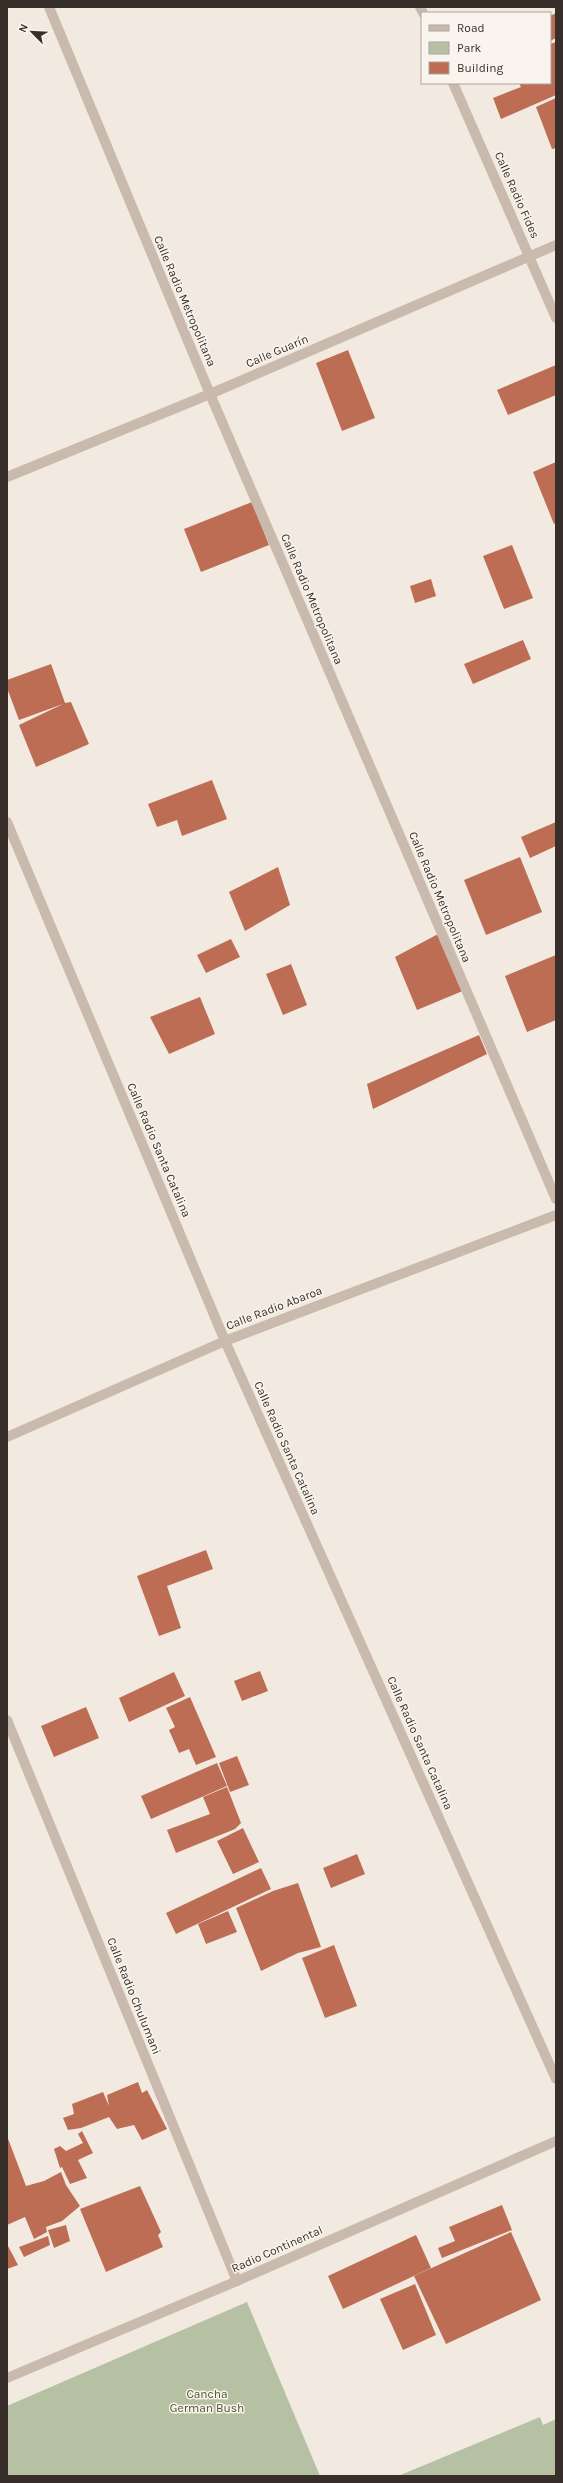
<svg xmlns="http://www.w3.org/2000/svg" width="563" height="2483" font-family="Karla,sans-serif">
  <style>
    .green { fill: #b6c0a2 }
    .building { fill: #bd6d53 }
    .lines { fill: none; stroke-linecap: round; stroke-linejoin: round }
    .minor { stroke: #c9baad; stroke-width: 10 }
    .labels { text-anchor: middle; stroke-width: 3; stroke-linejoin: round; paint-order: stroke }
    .street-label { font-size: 12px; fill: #382f2b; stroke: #f9f4ed }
    .park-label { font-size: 12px; fill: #485531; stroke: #f9f4ed }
  </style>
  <rect width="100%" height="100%" fill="#f2eae1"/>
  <g class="green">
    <path d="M 247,2302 L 320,2476 L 7,2476 L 7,2406 Z"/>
    <path d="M 540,2417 L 543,2425 L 556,2419 L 556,2476 L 398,2476 Z"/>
  </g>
  <g class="building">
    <path d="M 556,13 L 556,38 L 550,41 L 550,16 Z"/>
    <path d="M 556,42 L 556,95 L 501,119 L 493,98 L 521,87 L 519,83 L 550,83 L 550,44 Z"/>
    <path d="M 556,98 L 556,148 L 552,149 L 536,107 Z"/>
    <path d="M 348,350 L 375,418 L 342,431 L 316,363 Z"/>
    <path d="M 556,365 L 556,395 L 508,415 L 497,390 Z"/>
    <path d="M 556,462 L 556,523 L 554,524 L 533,472 Z"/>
    <path d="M 252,502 L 269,545 L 201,572 L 184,529 Z"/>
    <path d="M 512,545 L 533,598 L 504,609 L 483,556 Z"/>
    <path d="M 431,579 L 436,596 L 415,603 L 410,586 Z"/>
    <path d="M 523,640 L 531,659 L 473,684 L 464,664 Z"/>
    <path d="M 51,664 L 65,703 L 71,702 L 89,744 L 36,767 L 19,725 L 63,704 L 19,720 L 7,688 L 7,680 Z"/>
    <path d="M 212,780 L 227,819 L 182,836 L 177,820 L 157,827 L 148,804 Z"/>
    <path d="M 556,822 L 556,846 L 530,858 L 521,837 Z"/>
    <path d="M 520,857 L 542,912 L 486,935 L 464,880 Z"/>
    <path d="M 278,867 L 290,905 L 245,931 L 229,892 Z"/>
    <path d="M 440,933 L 465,990 L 417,1010 L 395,957 Z"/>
    <path d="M 231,939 L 240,957 L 206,973 L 197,955 Z"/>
    <path d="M 556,955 L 556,1020 L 527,1032 L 505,976 Z"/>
    <path d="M 291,964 L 307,1005 L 283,1015 L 266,974 Z"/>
    <path d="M 200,997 L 215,1034 L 169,1054 L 150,1017 Z"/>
    <path d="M 479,1035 L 487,1054 L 373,1109 L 367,1084 Z"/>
    <path d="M 206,1550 L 213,1569 L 167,1586 L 181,1628 L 159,1636 L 137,1576 Z"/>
    <path d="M 260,1671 L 268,1691 L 242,1701 L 234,1681 Z"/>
    <path d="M 174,1672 L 185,1696 L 129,1722 L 119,1698 Z"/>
    <path d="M 190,1697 L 216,1757 L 196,1765 L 189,1749 L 179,1753 L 169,1730 L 175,1727 L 166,1708 Z"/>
    <path d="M 86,1707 L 99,1738 L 54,1757 L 41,1726 Z"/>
    <path d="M 237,1756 L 249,1785 L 230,1792 L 219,1763 Z"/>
    <path d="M 217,1763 L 227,1786 L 151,1819 L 141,1796 Z"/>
    <path d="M 227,1787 L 241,1823 L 235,1829 L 176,1853 L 167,1830 L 210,1814 L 203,1797 Z"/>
    <path d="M 243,1828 L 259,1862 L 233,1874 L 217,1841 Z"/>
    <path d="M 357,1854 L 365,1874 L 331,1888 L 323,1868 Z"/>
    <path d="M 261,1868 L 271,1889 L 176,1934 L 166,1913 Z"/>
    <path d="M 298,1883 L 321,1947 L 298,1953 L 261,1971 L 236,1908 L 273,1891 Z"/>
    <path d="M 228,1911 L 237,1932 L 206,1944 L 198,1924 Z"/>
    <path d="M 334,1945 L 357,2006 L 325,2018 L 302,1958 Z"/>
    <path d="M 138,2082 L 142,2093 L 147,2090 L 167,2129 L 142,2140 L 134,2125 L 117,2129 L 109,2117 L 81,2128 L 68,2130 L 63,2118 L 74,2114 L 72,2104 L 103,2092 L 109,2106 L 107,2095 Z"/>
    <path d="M 82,2131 L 93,2153 L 78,2160 L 87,2178 L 70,2184 L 62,2167 L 60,2168 L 54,2149 L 60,2146 L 66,2151 L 83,2143 L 78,2134 Z"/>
    <path d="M 7,2136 L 26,2186 L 44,2181 L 61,2172 L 66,2185 L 80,2206 L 62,2221 L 46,2227 L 47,2232 L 34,2239 L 25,2217 L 7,2225 Z"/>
    <path d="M 140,2186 L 161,2232 L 158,2235 L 163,2247 L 106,2272 L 80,2209 Z"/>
    <path d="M 502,2205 L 512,2230 L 442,2258 L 438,2248 L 455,2241 L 449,2227 Z"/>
    <path d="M 66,2225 L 70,2241 L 54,2248 L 48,2230 Z"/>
    <path d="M 511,2232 L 541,2300 L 446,2344 L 414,2276 Z"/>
    <path d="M 416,2235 L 431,2268 L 343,2309 L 328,2276 Z"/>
    <path d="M 48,2236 L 50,2245 L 24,2257 L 19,2247 Z"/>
    <path d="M 8,2246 L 18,2265 L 7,2269 L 7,2248 Z"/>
    <path d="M 415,2284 L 436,2335 L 403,2350 L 380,2299 Z"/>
  </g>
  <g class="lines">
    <g class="minor">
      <path d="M 49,7 L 210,394 L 556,1199"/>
      <path d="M 420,7 L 423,13"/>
      <path d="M 453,83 L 556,318"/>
      <path d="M 7,477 L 210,394 L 556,245"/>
      <path d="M 7,822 L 225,1341 L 556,2079"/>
      <path d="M 7,1437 L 225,1341 L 556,1215"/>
      <path d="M 7,1720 L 237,2281"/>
      <path d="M 7,2378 L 237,2281 L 556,2141"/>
    </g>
  </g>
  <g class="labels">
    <g class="street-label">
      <text transform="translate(517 195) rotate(66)" y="4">Calle Radio Fides</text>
      <text transform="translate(185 301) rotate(67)" y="4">Calle Radio Metropolitana</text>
      <text transform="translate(277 351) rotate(-23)" y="4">Calle Guarín</text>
      <text transform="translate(312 599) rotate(67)" y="4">Calle Radio Metropolitana</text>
      <text transform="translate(440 897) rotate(67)" y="4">Calle Radio Metropolitana</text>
      <text transform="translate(159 1150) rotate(67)" y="4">Calle Radio Santa Catalina</text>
      <text transform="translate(274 1308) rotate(-21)" y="4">Calle Radio Abaroa</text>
      <text transform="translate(287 1448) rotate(66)" y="4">Calle Radio Santa Catalina</text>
      <text transform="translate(420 1743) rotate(66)" y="4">Calle Radio Santa Catalina</text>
      <text transform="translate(134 1996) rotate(68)" y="4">Calle Radio Chulumani</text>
      <text transform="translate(277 2249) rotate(-24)" y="4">Radio Continental</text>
    </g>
    <g class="park-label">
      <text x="207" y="2398">Cancha<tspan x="207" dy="14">German Bush</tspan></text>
    </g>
  </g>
  <rect width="563" height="2483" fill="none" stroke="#382f2b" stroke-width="16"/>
  <rect x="421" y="12" width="130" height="72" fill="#f9f4ed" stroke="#aca59f"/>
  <rect x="429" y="25" width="20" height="6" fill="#c9baad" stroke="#aca59f"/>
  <text x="457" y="32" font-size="12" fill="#382f2b">Road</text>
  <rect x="429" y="42" width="20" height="12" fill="#b6c0a2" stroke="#aca59f"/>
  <text x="457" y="52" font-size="12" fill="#382f2b">Park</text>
  <rect x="429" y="62" width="20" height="12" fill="#bd6d53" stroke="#aca59f"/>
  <text x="457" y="72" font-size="12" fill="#382f2b">Building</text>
  <g transform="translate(32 32) rotate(294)" stroke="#f9f4ed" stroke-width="3" paint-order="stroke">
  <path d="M0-3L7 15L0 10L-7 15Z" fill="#382f2b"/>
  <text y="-6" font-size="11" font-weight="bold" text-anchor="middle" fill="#382f2b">N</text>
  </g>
</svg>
